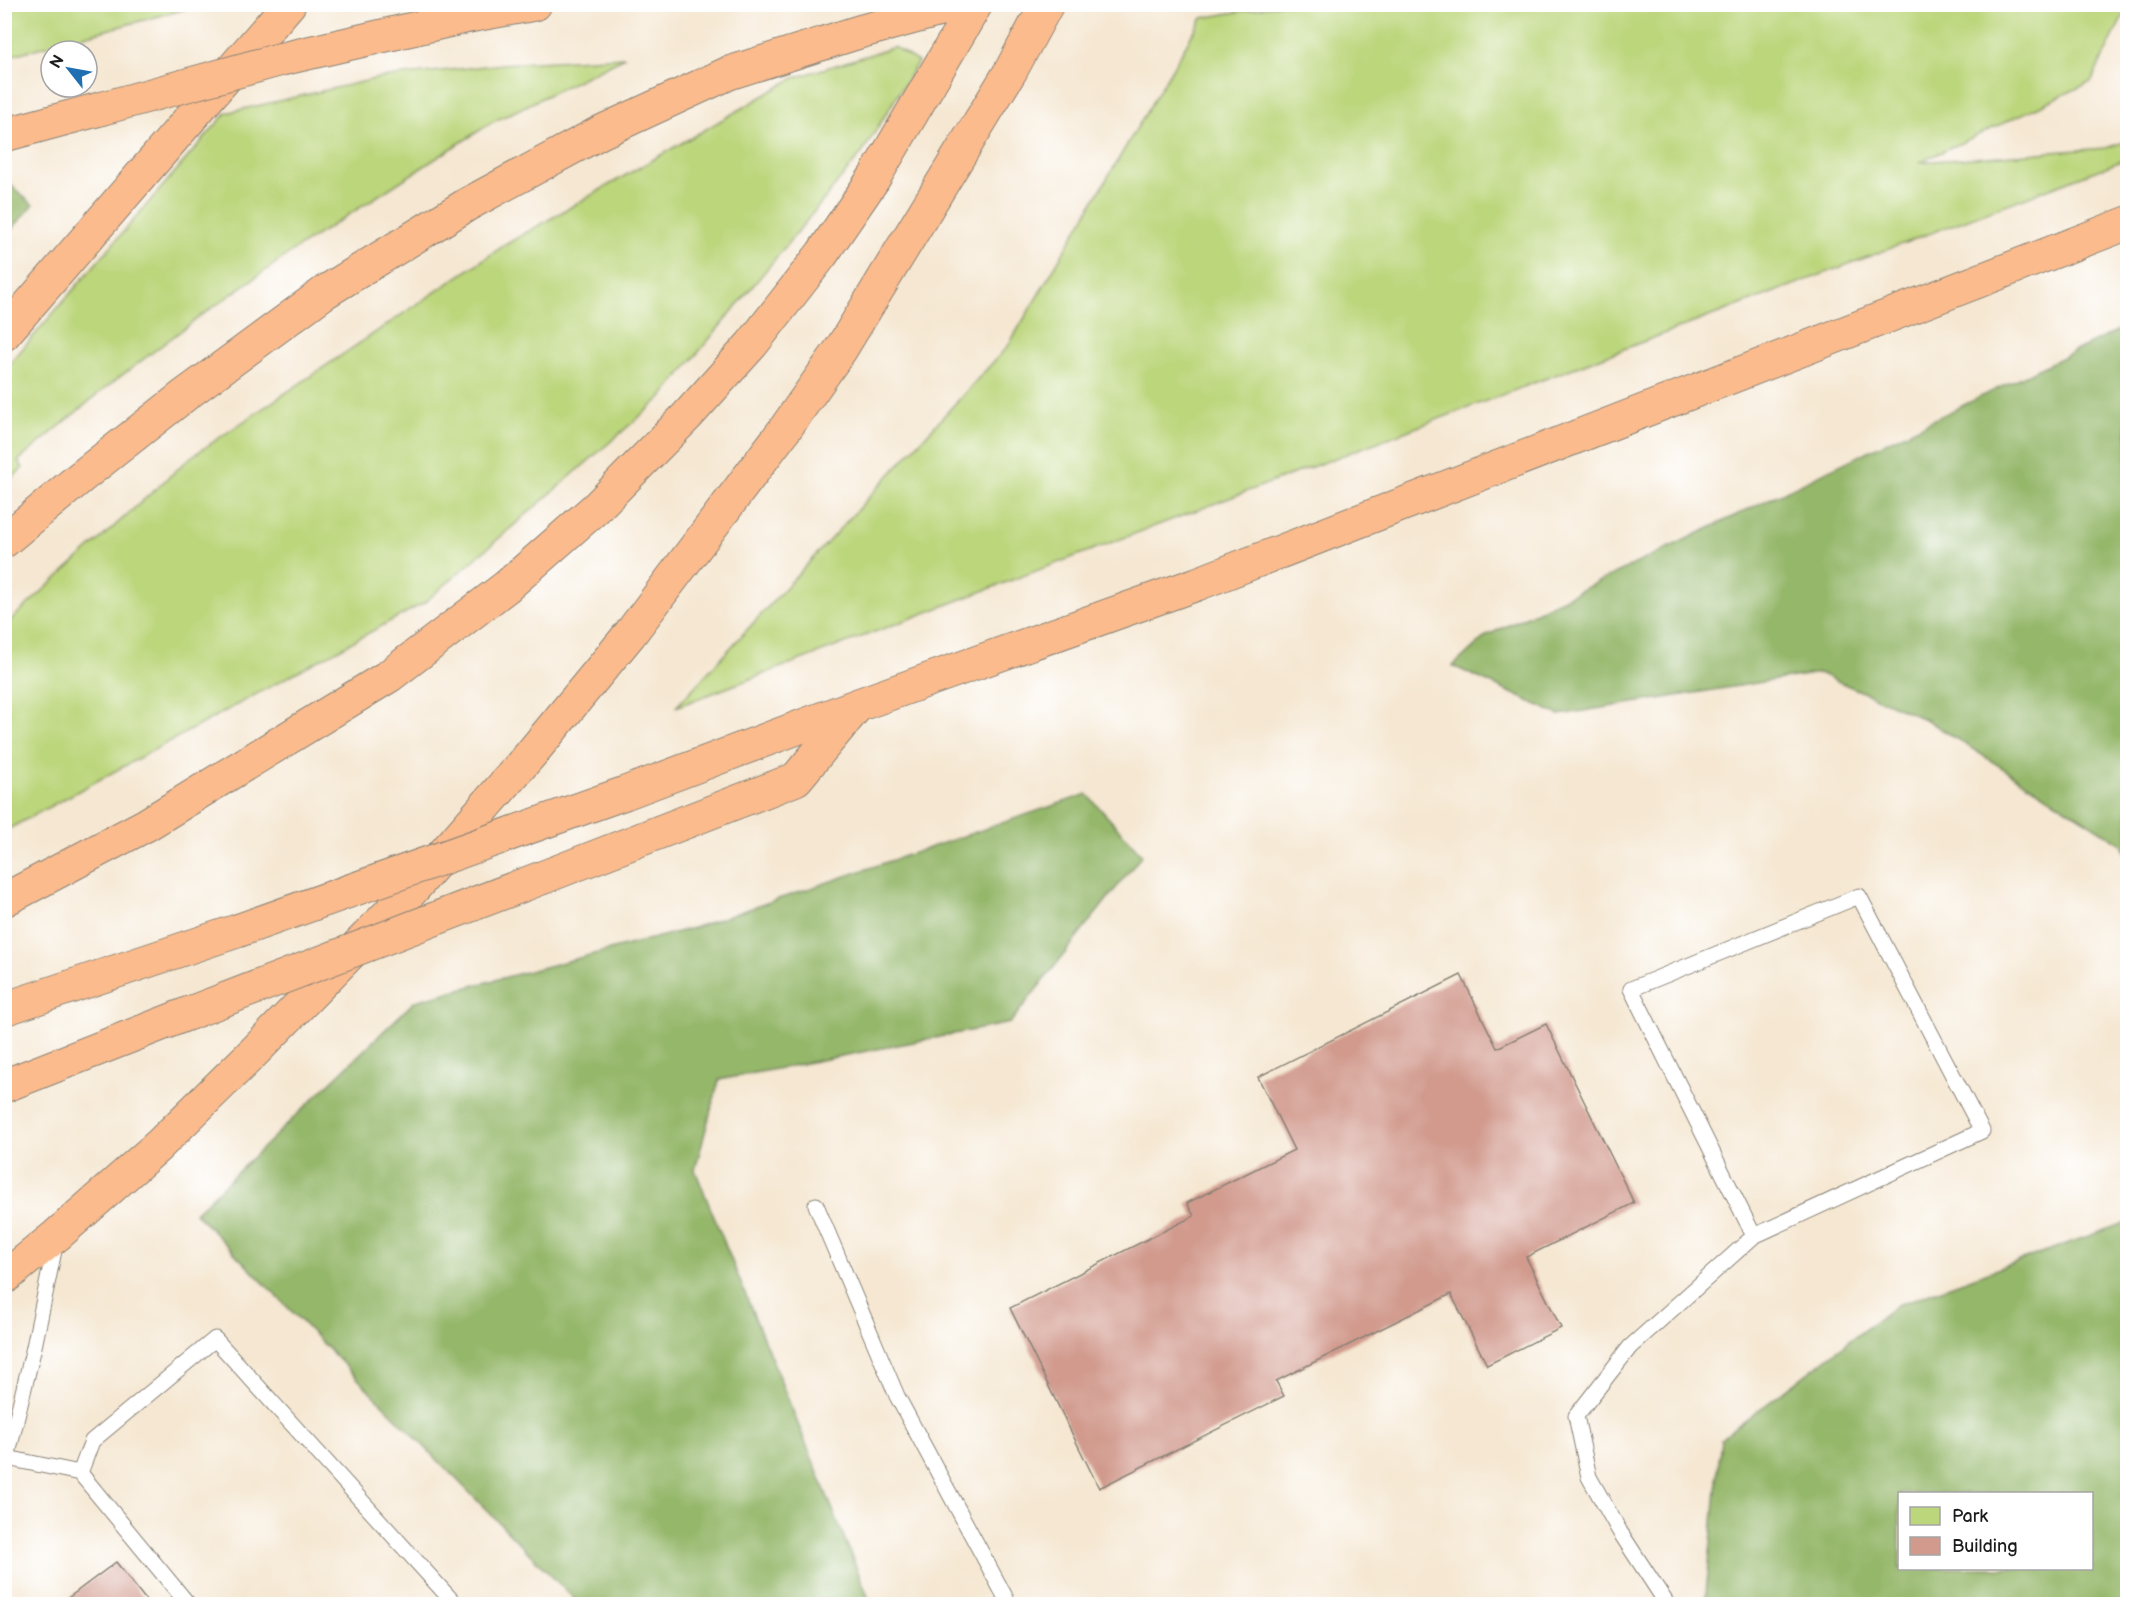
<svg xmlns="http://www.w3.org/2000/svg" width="2132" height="1609" font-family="'Balsamiq Sans',sans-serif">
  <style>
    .green { fill: #bcd67b; stroke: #6c794c; stroke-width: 1.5 }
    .forest { fill: #95b76b; stroke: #586a44; stroke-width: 1.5; fill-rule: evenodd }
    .building { fill: #d19a8d }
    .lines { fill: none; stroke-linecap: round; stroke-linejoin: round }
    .service-casing { stroke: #888276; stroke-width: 17 }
    .trunk-casing { stroke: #888276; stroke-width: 35 }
    .motorway-casing { stroke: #888276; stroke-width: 35 }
    .service { stroke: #fff; stroke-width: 15 }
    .trunk { stroke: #fbbb8d; stroke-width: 33 }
    .motorway { stroke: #fbbb8d; stroke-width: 33 }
    .motorway-bridge-casing { stroke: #888276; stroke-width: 35; stroke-linecap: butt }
    .motorway-bridge { stroke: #fbbb8d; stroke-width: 33 }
  </style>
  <rect width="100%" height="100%" fill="#fff"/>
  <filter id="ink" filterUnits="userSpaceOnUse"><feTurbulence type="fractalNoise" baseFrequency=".0167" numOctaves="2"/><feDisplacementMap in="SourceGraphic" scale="12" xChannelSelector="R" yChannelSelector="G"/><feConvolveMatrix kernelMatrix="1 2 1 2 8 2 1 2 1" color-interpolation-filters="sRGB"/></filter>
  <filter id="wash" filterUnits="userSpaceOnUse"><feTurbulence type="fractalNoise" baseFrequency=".008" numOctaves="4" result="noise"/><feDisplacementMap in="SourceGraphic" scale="24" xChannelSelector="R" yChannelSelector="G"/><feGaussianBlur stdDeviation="1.35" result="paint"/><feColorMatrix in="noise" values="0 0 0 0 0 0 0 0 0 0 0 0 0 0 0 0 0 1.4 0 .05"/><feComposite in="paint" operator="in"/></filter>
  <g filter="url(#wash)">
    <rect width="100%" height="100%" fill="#f5e7d1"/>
    <g class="green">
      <path d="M 5,4 L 196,4 L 196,5 L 193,7 L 5,57 Z"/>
      <path d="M 1284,4 L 2127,5 L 2127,8 L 2091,82 L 1920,162 L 2106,148 L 2127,141 L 2127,159 L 676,707 L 1008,346 L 1202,18 Z"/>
      <path d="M 894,47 L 918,62 L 862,153 L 661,398 L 424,603 L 5,831 L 5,625 L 191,457 L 505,245 L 794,78 Z"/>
      <path d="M 625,57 L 491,123 L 300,246 L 202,315 L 104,389 L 18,461 L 23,468 L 5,484 L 5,369 L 226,113 L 379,78 L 503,64 Z"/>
    </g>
    <g class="forest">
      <path d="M 5,180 L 33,205 L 5,237 L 5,179 Z"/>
      <path d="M 2127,326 L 2127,859 L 2122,844 L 1927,720 L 1819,673 L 1559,715 L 1453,666 L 1486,636 Z"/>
      <path d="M 1087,794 L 1142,855 L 1010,1023 L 719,1080 L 695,1170 L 871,1604 L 579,1604 L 195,1213 L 415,1001 L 693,928 Z"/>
      <path d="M 2127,1222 L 2127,1604 L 1705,1604 L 1721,1439 L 1897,1305 ZM 1900,1494 L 2092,1494 L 2092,1568 L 1900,1568 Z"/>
    </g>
    <g id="blocks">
      <g class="building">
        <path d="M 1461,975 L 1497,1048 L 1546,1024 L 1634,1203 L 1526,1257 L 1561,1328 L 1487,1365 L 1451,1294 L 1276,1381 L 1284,1396 L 1099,1488 L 1010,1308 L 1194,1216 L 1187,1203 L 1294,1150 L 1258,1077 Z"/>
        <path d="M 116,1562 L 149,1604 L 60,1604 Z"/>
      </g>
    </g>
  </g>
  <g filter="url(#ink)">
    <use href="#blocks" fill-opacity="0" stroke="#888276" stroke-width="1.5"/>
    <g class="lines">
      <defs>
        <g id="service">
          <path d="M 816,1205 L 897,1396 L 1009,1604"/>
          <path d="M 7,1458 L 80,1473 L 188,1604"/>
          <path d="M 5,1466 L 34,1347 L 56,1241"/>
          <path d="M 80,1473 L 92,1441 L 215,1339 L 455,1604"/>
          <path d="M 1667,1604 L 1620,1532 L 1589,1477 L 1576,1416 L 1630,1347 L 1754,1236 L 1982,1131 L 1859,896 L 1631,989 L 1754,1236"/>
        </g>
        <g id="trunk">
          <path d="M 4,334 L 289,4"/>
          <path d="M 4,1278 L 57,1235 L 158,1146 L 257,1049 L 413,889 L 530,755 L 630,634 L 785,429 L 841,349 L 1010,72 L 1047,4"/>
        </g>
        <g id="motorway">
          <path d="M 469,16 L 535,4"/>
          <path d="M 4,135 L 100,109"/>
          <path d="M 4,541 L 81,477 L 185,395 L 325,292 L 468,204 L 601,132 L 729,73 L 859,32 L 962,4"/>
          <path d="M 625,793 L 858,705 L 1197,584 L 2128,223"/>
          <path d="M 544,877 L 796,779 L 856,707"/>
          <path d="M 4,900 L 146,825 L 389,676 L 506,587 L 596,508 L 687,416 L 752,344 L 822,254 L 874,178 L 976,4"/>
          <path d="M 4,1009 L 237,931"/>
          <path d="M 4,1086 L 187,1014"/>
        </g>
      </defs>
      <use href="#service" class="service-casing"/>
      <use href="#trunk" class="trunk-casing"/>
      <use href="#motorway" class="motorway-casing"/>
      <use href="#service" class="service"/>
      <use href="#trunk" class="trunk"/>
      <use href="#motorway" class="motorway"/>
      <defs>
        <g id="motorway-bridge">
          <path d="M 100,109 L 282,59 L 469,16"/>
          <path d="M 237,931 L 625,793"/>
          <path d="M 187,1014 L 544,877"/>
        </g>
      </defs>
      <use href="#motorway-bridge" class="motorway-bridge-casing"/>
      <use href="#motorway-bridge" class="motorway-bridge"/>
    </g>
  </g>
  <rect width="2132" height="1609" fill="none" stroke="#fff" stroke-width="24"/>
  <rect x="1898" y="1492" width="195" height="78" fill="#ffffff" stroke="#a4a4a4" stroke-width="1.5"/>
  <rect x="1910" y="1507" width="30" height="18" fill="#bcd67b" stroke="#a4a4a4" stroke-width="1.5"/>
  <text x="1952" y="1522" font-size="18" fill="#1c1c1c">Park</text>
  <rect x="1910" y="1537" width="30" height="18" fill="#d19a8d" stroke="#a4a4a4" stroke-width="1.5"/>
  <text x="1952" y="1552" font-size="18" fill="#1c1c1c">Building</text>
  <g transform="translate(69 69) rotate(301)"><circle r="28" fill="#ffffff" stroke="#a4a4a4" stroke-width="1.5"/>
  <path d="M0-4.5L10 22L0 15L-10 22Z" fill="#1f6fb2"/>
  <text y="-9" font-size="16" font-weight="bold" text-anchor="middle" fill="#1c1c1c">N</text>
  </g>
</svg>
